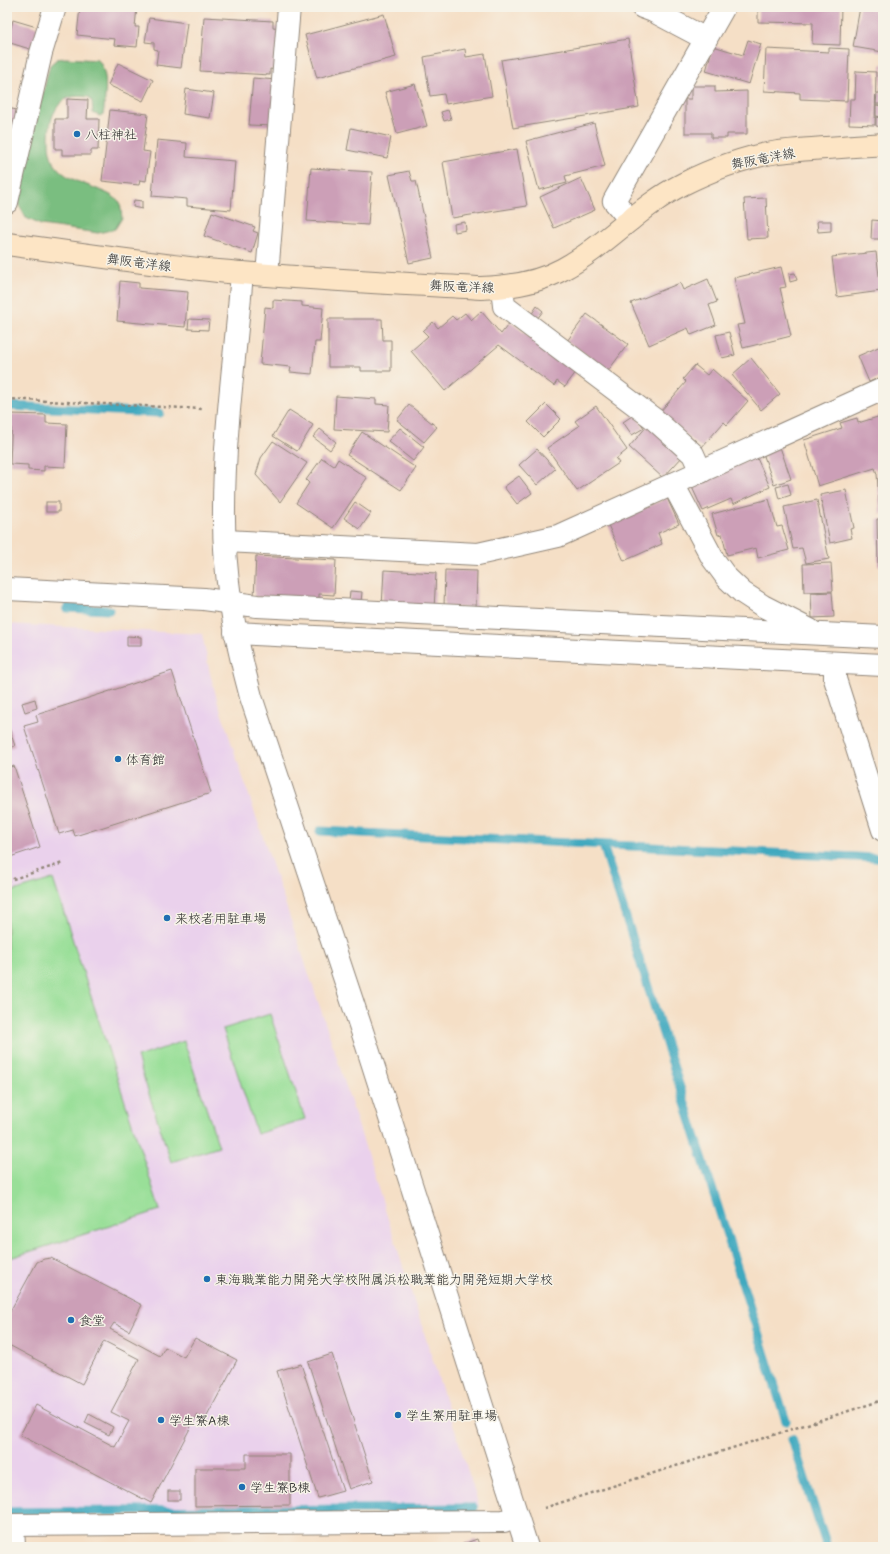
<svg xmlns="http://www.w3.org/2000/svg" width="890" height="1554" font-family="Mynerve,'Klee One',sans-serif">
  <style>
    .built { fill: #ead1ec }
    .green { fill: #99df98; stroke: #628562 }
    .forest { fill: #7abe80; stroke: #527456 }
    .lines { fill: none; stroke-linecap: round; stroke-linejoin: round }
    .stream { stroke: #3fa9bf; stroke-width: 9 }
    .building { fill: #cc9fb7 }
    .minor-casing { stroke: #908578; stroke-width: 24 }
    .tertiary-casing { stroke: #908578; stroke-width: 24 }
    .secondary-casing { stroke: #908578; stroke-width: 24 }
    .path { stroke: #908578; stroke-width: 2.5; stroke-dasharray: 3 3; stroke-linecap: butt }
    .minor { stroke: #fff; stroke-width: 22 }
    .tertiary { stroke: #fff; stroke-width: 22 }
    .secondary { stroke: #fde5c5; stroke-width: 22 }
    .poi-dot { fill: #1f6fb2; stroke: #f7f3e8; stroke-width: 1.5 }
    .labels { text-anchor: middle; stroke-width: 3; stroke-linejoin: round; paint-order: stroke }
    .poi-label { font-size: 13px; fill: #2b2b2b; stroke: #f7f3e8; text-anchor: start }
    .street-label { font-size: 13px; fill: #2b2b2b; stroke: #f7f3e8 }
  </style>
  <rect width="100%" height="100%" fill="#f7f3e8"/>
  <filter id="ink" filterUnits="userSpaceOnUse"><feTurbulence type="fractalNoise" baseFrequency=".025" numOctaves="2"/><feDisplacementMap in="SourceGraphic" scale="8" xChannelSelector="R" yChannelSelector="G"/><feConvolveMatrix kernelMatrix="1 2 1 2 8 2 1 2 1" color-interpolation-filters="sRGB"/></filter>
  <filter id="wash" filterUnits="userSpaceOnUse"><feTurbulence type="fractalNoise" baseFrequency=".012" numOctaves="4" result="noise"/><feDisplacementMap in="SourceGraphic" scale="16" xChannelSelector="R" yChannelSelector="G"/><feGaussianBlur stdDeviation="0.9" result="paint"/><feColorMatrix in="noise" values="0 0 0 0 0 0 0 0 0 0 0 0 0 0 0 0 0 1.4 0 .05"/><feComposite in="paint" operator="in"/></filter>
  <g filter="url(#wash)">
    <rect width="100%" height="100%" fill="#f5dfc6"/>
    <path class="built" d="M 7,624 L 202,634 L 210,674 L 219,706 L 335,1052 L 479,1506 L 7,1510 Z"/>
    <g class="green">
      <path d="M 53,879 L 160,1210 L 7,1259 L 7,893 Z"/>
      <path d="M 270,1014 L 305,1119 L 257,1134 L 223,1029 Z"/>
      <path d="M 184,1041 L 219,1147 L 171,1162 L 137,1057 Z"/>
    </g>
    <path class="forest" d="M 65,58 L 98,60 C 109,73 105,93 104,109 L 103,114 L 100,116 L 93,113 L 92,101 L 89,97 C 74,95 63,96 55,111 C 50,120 49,130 49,140 C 48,177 78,180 104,192 C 110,194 115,198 120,202 L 122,218 L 115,229 L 98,233 L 41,225 L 26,218 L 19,205 L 19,190 L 50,65 L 57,59 Z"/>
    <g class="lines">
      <g class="stream">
        <path d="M 7,406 L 160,413"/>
        <path d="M 67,608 L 109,610"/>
        <path d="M 320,831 L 877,858"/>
        <path d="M 603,845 L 786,1421"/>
        <path d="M 792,1439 L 827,1547"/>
        <path d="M 7,1512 L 474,1508"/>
      </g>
    </g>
    <g id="blocks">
      <g class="building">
        <path d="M 80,7 L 137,7 L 135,27 L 139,27 L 137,47 L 114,45 L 115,39 L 77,35 Z"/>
        <path d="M 758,7 L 841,7 L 840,45 L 812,44 L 813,23 L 758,22 Z"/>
        <path d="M 860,7 L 883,7 L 883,52 L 853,47 Z"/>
        <path d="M 384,14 L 396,57 L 317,78 L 305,35 Z"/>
        <path d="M 204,17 L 273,21 L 273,27 L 280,28 L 277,70 L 270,69 L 270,75 L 200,71 Z"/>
        <path d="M 149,18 L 187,23 L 181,68 L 156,65 L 158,50 L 154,49 L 154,43 L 145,42 Z"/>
        <path d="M 13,20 L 40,28 L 33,50 L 7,42 Z"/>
        <path d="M 628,39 L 639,107 L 513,128 L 501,60 Z"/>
        <path d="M 748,40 L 761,44 L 749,84 L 706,71 L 713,46 L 743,55 Z"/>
        <path d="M 829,48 L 849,49 L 847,101 L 800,99 L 800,93 L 764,91 L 766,49 L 829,52 Z"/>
        <path d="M 465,49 L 466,57 L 485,54 L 492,96 L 446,104 L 444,94 L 430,96 L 424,57 Z"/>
        <path d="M 118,63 L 153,80 L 143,101 L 108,85 Z"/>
        <path d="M 881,64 L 883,64 L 883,104 L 876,104 L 877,93 L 880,93 Z"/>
        <path d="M 856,71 L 876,72 L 875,125 L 849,124 L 850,99 L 855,99 Z"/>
        <path d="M 253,78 L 276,80 L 273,126 L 249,125 Z"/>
        <path d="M 415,84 L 427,126 L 397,134 L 385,92 Z"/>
        <path d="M 691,86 L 715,86 L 715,92 L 747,91 L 747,134 L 727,134 L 727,138 L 711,138 L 711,133 L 685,133 L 685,99 L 691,99 Z"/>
        <path d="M 186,89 L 214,93 L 210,118 L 183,114 Z"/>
        <path d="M 67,99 L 88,100 L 87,119 L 99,119 L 98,150 L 91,150 L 91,155 L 62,155 L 62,149 L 55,149 L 55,119 L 67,119 Z"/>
        <path d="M 876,105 L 883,106 L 883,117 L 876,116 Z"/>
        <path d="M 7,108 L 17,110 L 13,131 L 7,129 Z"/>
        <path d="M 110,110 L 148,114 L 143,151 L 150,152 L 146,181 L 140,180 L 139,185 L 102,181 Z"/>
        <path d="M 448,110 L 451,119 L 444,121 L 441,112 Z"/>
        <path d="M 876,117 L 883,118 L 883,127 L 876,126 Z"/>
        <path d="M 594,123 L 605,166 L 565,176 L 567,183 L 539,190 L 526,141 Z"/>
        <path d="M 351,128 L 391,137 L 387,158 L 347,150 Z"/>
        <path d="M 157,140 L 187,143 L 186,157 L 235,161 L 231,210 L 187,206 L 187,199 L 152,196 Z"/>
        <path d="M 517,149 L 527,206 L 452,218 L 443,162 Z"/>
        <path d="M 311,168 L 372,172 L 368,225 L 307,221 Z"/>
        <path d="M 409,171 L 412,181 L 416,181 L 433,258 L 409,263 L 389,175 Z"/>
        <path d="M 581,178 L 595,210 L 554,228 L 540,197 Z"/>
        <path d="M 766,198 L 768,238 L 747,239 L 744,199 Z"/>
        <path d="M 134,200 L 142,201 L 142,209 L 133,207 Z"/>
        <path d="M 212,212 L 255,227 L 253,231 L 258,233 L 252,253 L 204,236 Z"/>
        <path d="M 872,220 L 883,221 L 883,239 L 871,239 Z"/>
        <path d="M 817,221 L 831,221 L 831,231 L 818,232 Z"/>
        <path d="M 465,222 L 466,230 L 455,232 L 454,224 Z"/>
        <path d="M 876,252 L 881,291 L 837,297 L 832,257 Z"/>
        <path d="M 781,267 L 786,287 L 780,288 L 791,336 L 743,348 L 737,325 L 745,324 L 734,278 Z"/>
        <path d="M 795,273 L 797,280 L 790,282 L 789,274 Z"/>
        <path d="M 708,279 L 717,302 L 709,305 L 716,325 L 691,335 L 688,328 L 649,345 L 631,303 L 680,283 L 683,290 Z"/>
        <path d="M 120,281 L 139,283 L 139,288 L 188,292 L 185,327 L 117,321 Z"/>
        <path d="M 273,300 L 302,302 L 302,306 L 323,308 L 320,342 L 315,342 L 312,374 L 290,372 L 291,367 L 260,364 L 265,307 L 273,308 Z"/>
        <path d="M 537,306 L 543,311 L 537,319 L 531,315 Z"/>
        <path d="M 481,311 L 501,334 L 510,322 L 576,372 L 565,387 L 557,381 L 554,386 L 499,345 L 445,391 L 411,351 L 428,336 L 423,331 L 433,322 L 438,328 L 452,316 L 456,320 L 465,313 L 471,320 Z"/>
        <path d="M 587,314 L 628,344 L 608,371 L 567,341 Z"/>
        <path d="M 189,319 L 209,320 L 208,330 L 188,329 Z"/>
        <path d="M 328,319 L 382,319 L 383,340 L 391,340 L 391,371 L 361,371 L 361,367 L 328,367 Z"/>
        <path d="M 729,332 L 735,355 L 722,358 L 716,335 Z"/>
        <path d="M 883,345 L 883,376 L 869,382 L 858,356 Z"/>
        <path d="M 751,358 L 780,394 L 761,410 L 732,375 Z"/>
        <path d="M 695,365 L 707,375 L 712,369 L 748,401 L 727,425 L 724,422 L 701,448 L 660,412 L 686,382 L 683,379 Z"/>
        <path d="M 336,396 L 376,399 L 376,404 L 389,405 L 387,432 L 334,429 Z"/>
        <path d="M 546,404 L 561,419 L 543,437 L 528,422 Z"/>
        <path d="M 409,405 L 437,427 L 424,442 L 397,420 Z"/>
        <path d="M 596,406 L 627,450 L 616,459 L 619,463 L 577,491 L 547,448 L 579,426 L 575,421 Z"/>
        <path d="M 289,410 L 313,425 L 297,451 L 273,436 Z"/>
        <path d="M 12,414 L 46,415 L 46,423 L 67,424 L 65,467 L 44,466 L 44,471 L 28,470 L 28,465 L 10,464 Z"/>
        <path d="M 635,414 L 644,428 L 632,435 L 623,422 Z"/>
        <path d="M 881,416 L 883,424 L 883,514 L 880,514 L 877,474 L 875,468 L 818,486 L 804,440 L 842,428 L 840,423 L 857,418 L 858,423 Z"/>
        <path d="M 648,425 L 683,456 L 663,478 L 629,447 Z"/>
        <path d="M 400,428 L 424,447 L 413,461 L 388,441 Z"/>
        <path d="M 320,429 L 336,442 L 330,450 L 313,437 Z"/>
        <path d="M 362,432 L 416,468 L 401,490 L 347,455 Z"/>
        <path d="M 273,441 L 307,463 L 280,502 L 256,475 L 261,458 Z"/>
        <path d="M 780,447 L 791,479 L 774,485 L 763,453 Z"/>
        <path d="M 537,449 L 555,469 L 537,485 L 519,465 Z"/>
        <path d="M 756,456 L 770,487 L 733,504 L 731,499 L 703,511 L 691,485 Z"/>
        <path d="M 322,458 L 334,466 L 338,459 L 367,478 L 333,528 L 296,503 L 309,483 L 306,480 Z"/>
        <path d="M 519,476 L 532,493 L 517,504 L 504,487 Z"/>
        <path d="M 788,484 L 791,495 L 779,499 L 776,487 Z"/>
        <path d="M 846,490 L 854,528 L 850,529 L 852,538 L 830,543 L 820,495 Z"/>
        <path d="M 667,498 L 679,524 L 658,533 L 662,544 L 624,561 L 608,525 Z"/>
        <path d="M 769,499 L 777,527 L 782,526 L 789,550 L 758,558 L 756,548 L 727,555 L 722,534 L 718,535 L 712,514 Z"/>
        <path d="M 817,500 L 829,559 L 806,563 L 802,548 L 793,549 L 784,507 Z"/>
        <rect x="46" y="502" width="13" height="10"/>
        <path d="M 355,502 L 371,513 L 360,529 L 344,518 Z"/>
        <path d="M 877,519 L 883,519 L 883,566 L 878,566 Z"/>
        <path d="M 256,556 L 336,560 L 334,595 L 319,594 L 319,600 L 254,597 Z"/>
        <path d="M 831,563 L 833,591 L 804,592 L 803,564 Z"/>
        <path d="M 384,570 L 436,573 L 434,609 L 382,607 Z"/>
        <path d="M 445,570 L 477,571 L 476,608 L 444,607 Z"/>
        <path d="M 350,591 L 362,592 L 361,602 L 349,602 Z"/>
        <path d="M 832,592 L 834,617 L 812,618 L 811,593 Z"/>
        <path d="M 127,636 L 141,637 L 141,646 L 127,646 Z"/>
        <path d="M 172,671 L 211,793 L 75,836 L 73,830 L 59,834 L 24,726 L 38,722 L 36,715 Z"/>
        <path d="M 35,699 L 37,708 L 25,712 L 22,703 Z"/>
        <path d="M 7,722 L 15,746 L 7,749 Z"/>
        <path d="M 14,766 L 40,847 L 7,858 L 7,768 Z"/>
        <path d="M 51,1258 L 142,1305 L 129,1331 L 114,1323 L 110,1329 L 160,1356 L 165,1347 L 184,1357 L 195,1338 L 237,1360 L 205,1420 L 197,1415 L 151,1503 L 20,1435 L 36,1405 L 115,1447 L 129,1421 L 111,1412 L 139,1359 L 104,1341 L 82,1384 L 7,1344 L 7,1317 L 37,1262 L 44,1259 Z"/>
        <path d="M 332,1354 L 373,1481 L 349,1489 L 308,1362 Z"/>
        <path d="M 301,1364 L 343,1491 L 318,1498 L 277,1371 Z"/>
        <path d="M 89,1414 L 113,1427 L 109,1435 L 85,1423 Z"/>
        <path d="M 246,1454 L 290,1454 L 290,1505 L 195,1506 L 195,1468 L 246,1468 Z"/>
        <rect x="168" y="1491" width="12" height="9"/>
        <path d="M 477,1539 L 480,1547 L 455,1547 Z"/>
      </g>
    </g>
  </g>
  <g filter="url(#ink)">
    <use href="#blocks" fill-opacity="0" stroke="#908578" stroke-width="1"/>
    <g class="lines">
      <defs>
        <g id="minor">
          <path d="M 642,7 L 653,11 L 706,39"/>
          <path d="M 7,202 L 41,53 L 55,7"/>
          <path d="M 630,220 L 614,201 L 724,7"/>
          <path d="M 267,275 L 289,7"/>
          <path d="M 502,287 L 504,306 L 654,419 L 693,454 L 701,472"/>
          <path d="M 673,484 L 713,559 L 727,578 L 743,593 L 763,606 L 810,630"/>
          <path d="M 225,541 L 478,554 L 558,536 L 883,389"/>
          <path d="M 7,589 L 204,599 L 257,606 L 883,637"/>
          <path d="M 235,633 L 883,665"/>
          <path d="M 835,663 L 835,679 L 883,830"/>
          <path d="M 7,1525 L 504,1521 L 517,1516"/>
          <path d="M 13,1525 L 14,1547"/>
        </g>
        <path id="tertiary" d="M 242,273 C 236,351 224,430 224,509 C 223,573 234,635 251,697 L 366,1043 L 527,1547"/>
        <path id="secondary" d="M 7,244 C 77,253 147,264 218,271 C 305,279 393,283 481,288 C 510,287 538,283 563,269 C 606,246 639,206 683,184 C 713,169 745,157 778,152 C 812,148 848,147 883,144"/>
      </defs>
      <use href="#minor" class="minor-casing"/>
      <use href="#tertiary" class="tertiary-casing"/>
      <use href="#secondary" class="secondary-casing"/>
      <g class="path">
        <path d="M 7,399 L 202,409"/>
        <path d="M 7,881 L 63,863"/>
        <path d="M 544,1508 L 883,1400"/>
      </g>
      <use href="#minor" class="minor"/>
      <use href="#tertiary" class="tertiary"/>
      <use href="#secondary" class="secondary"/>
    </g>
  </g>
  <g class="poi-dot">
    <circle cx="77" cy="134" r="4"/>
    <circle cx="118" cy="759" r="4"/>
    <circle cx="167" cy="918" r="4"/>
    <circle cx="207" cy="1279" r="4"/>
    <circle cx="71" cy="1320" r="4"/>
    <circle cx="398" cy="1415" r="4"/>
    <circle cx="161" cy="1420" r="4"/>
    <circle cx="242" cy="1487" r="4"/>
  </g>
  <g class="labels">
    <g class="poi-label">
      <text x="85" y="139">八柱神社</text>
      <text x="126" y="764">体育館</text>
      <text x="175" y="923">来校者用駐車場</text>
      <text x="215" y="1284">東海職業能力開発大学校附属浜松職業能力開発短期大学校</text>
      <text x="79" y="1325">食堂</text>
      <text x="406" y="1420">学生寮用駐車場</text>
      <text x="169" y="1425">学生寮A棟</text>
      <text x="250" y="1492">学生寮B棟</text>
    </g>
    <g class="street-label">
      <text transform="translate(763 158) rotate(-11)" y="5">舞阪竜洋線</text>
      <text transform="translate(139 262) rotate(7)" y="5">舞阪竜洋線</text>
      <text transform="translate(462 286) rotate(2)" y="5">舞阪竜洋線</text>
    </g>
  </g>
  <rect width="890" height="1554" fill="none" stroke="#f7f3e8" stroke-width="24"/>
</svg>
